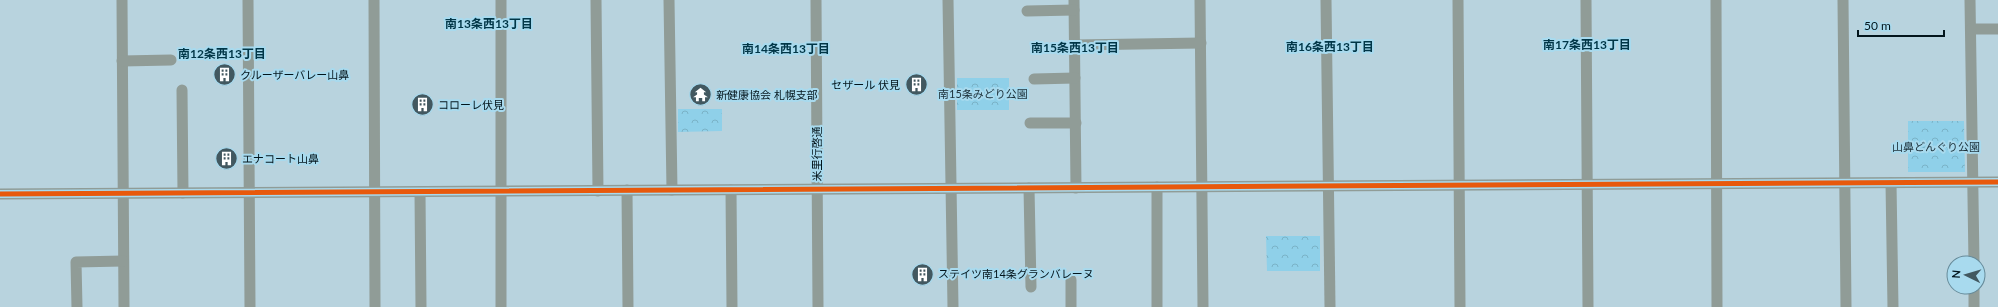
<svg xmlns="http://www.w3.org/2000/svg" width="1998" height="307" font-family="Lato,'Noto Sans JP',sans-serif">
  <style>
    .forest { fill: url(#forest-crowns) }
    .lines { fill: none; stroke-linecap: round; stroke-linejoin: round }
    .minor { stroke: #909c97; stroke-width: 11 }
    .cycleway-casing { stroke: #a8daee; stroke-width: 8 }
    .cycleway { stroke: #e8590c; stroke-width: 5 }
    .labels { text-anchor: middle; stroke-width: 4; stroke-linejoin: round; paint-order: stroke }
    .poi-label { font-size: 11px; fill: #03151c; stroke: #a8daee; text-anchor: start }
    .park-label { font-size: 11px; fill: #1c3039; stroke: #a8daee }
    .street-label { font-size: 11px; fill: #03151c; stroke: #a8daee }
    .neighbourhood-label { font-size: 12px; font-weight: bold; fill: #013647; stroke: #a8daee }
  </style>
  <defs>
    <pattern id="forest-crowns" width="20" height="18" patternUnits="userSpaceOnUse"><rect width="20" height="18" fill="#8fd0e9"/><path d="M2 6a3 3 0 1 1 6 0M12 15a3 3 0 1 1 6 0" fill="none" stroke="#7ab2c7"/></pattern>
  </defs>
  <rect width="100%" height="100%" fill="#b8d3de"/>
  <g class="forest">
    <rect x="957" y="78" width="52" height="32"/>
    <path d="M 678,109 L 722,109 L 722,131 L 678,132 Z"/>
    <path d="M 1908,121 L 1964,121 L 1965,172 L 1908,172 Z"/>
    <path d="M 1266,236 L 1320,236 L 1320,271 L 1267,271 Z"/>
  </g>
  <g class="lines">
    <g class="minor">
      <path d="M 122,0 L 124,307"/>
      <path d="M 248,0 L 250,307"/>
      <path d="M 374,0 L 375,307"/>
      <path d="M 501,0 L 501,307"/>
      <path d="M 596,0 L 598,191"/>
      <path d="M 669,0 L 672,190"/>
      <path d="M 816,0 L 818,307"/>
      <path d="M 948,0 L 953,307"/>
      <path d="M 1074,0 L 1076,188"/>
      <path d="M 1200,0 L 1203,307"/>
      <path d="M 1326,0 L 1330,307"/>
      <path d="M 1458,0 L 1460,307"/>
      <path d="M 1586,0 L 1588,307"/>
      <path d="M 1716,0 L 1717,307"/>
      <path d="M 1843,0 L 1846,307"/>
      <path d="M 1970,0 L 1974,263"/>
      <path d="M 1027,11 L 1074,10"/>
      <path d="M 1971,29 L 1998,29"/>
      <path d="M 1075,45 L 1201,43"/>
      <path d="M 122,61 L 171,60"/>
      <path d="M 1034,79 L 1075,78"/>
      <path d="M 182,90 L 183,193"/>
      <path d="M 1030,123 L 1076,123"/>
      <path d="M 1891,183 L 1893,307"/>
      <path d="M 1157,187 L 1157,307"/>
      <path d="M 1029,188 L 1031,287"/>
      <path d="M 627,190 L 628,307"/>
      <path d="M 731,190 L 732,307"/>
      <path d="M 420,192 L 421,307"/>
      <path d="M 0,194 L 1998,182"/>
      <path d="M 1071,280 L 1071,307"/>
      <path d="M 1974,287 L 1974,307"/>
      <path d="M 77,307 L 76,262 L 123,261"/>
    </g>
    <defs>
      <path id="cycleway" d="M 0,194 L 1998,182"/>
    </defs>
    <use href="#cycleway" class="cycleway-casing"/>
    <use href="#cycleway" class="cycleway"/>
  </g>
  <defs>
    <symbol id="building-disc" viewBox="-11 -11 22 22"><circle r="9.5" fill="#425860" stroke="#a8daee"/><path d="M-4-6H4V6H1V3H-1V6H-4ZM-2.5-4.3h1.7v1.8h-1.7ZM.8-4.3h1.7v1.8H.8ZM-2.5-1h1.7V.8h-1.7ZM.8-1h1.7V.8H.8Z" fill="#fff"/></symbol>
    <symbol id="temple-disc" viewBox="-11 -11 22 22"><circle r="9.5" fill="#425860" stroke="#a8daee"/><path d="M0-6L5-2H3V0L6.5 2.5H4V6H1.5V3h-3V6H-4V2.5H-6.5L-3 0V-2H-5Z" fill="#fff"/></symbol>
  </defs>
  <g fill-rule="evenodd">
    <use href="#building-disc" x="212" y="62" width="25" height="25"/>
    <use href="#building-disc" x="904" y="72" width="25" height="25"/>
    <use href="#temple-disc" x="688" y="82" width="25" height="25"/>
    <use href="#building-disc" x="410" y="92" width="25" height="25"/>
    <use href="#building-disc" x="214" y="146" width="25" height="25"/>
    <use href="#building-disc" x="910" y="262" width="25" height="25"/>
  </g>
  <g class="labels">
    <g class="poi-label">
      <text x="240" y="79">クルーザーバレー山鼻</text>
      <text x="900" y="89" text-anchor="end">セザール 伏見</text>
      <text x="716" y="99">新健康協会 札幌支部</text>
      <text x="438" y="109">コローレ伏見</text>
      <text x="242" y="163">エナコート山鼻</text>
      <text x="938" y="278">ステイツ南14条グランバレーヌ</text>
    </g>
    <g class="park-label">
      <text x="983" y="98">南15条みどり公園</text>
      <text x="1936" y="151">山鼻どんぐり公園</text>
    </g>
    <g class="street-label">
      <text transform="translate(817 154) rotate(-90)" y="4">米里行啓通</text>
    </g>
    <g class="neighbourhood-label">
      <text x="489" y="28">南13条西13丁目</text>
      <text x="1587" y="49">南17条西13丁目</text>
      <text x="1330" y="51">南16条西13丁目</text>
      <text x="1075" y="52">南15条西13丁目</text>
      <text x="786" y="53">南14条西13丁目</text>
      <text x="222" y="58">南12条西13丁目</text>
    </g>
  </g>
  <g transform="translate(1966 275) rotate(275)"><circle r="19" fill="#a8daee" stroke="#668b9a"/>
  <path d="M0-3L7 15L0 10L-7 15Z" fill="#425860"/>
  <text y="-6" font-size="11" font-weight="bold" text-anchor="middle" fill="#03151c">N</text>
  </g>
  <path d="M1858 30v6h86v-6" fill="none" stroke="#03151c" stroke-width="2"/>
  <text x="1864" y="30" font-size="12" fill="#03151c" stroke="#a8daee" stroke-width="3" paint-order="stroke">50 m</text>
</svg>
